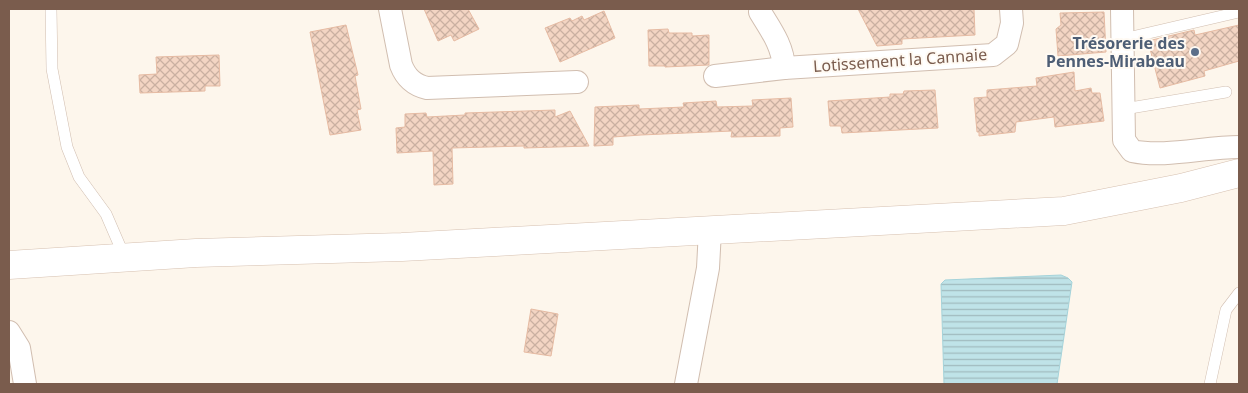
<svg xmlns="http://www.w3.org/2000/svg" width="1248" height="393" font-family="'Noto Sans',sans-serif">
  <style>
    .water { fill: url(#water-rules); stroke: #a5d3da }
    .building { fill: url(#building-cross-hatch); stroke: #e6bba3 }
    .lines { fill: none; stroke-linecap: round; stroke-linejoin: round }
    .lane-casing { stroke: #d1beb0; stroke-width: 12 }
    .street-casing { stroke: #d1beb0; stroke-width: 24 }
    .secondary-casing { stroke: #d6c0b0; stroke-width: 29 }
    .lane { stroke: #fff; stroke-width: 11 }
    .street { stroke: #fff; stroke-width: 22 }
    .secondary { stroke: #fff; stroke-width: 28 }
    .service-dot { fill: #5c6f8a; stroke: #fffaf3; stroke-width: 2 }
    .labels { text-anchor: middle; stroke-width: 4; stroke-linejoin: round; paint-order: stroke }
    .service-label { font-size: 16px; font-weight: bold; fill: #4e5e75; stroke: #fffaf3; text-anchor: end }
    .street-label { font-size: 16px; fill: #7a5c4d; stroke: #fffaf3 }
  </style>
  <defs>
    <pattern id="water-rules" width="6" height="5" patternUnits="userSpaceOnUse" patternTransform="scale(1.25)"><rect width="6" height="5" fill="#bfe3e8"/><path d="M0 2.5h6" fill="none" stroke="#a0bbbe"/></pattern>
    <pattern id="building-cross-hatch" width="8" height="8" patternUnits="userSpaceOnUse" patternTransform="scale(1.25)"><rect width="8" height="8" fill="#f3d5c3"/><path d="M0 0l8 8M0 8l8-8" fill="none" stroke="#cab0a1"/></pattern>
  </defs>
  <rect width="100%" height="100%" fill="#fdf6ec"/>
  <path class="water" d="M 1061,275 L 1068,278 L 1072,282 L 1057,384 L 944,384 L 941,284 L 945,280 Z"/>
  <g class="building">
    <path d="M 424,9 L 468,9 L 479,29 L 454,41 L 451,35 L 438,41 Z"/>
    <path d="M 858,9 L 974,9 L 975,35 L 902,39 L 902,44 L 877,46 Z"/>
    <path d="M 604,11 L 615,38 L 560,62 L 545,28 L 570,18 L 572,21 L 582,16 L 584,20 Z"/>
    <path d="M 1104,12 L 1106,52 L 1058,56 L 1056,29 L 1061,25 L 1060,13 Z"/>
    <path d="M 346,25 L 358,75 L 355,76 L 361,109 L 357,110 L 361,130 L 330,135 L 310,32 Z"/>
    <path d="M 1239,25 L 1239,61 L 1204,71 L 1205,76 L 1160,88 L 1148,41 L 1194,30 L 1195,35 Z"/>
    <path d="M 668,29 L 669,33 L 692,33 L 692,36 L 709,35 L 709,65 L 665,67 L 665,66 L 649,66 L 648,30 Z"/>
    <path d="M 219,55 L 220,86 L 205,86 L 205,91 L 140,93 L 139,75 L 157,74 L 156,57 Z"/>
    <path d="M 1074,72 L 1075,91 L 1091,88 L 1092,93 L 1100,93 L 1104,121 L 1055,127 L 1054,117 L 1016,122 L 1015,132 L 979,136 L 979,132 L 977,132 L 974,98 L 987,97 L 987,90 L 1037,86 L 1036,78 Z"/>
    <path d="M 935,90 L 938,128 L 842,133 L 841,126 L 830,126 L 828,101 L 890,97 L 890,94 L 903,94 L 904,91 Z"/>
    <path d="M 791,98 L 793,127 L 780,128 L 780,136 L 731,137 L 732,131 L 641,135 L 613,137 L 613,145 L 594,146 L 595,107 L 639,105 L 639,109 L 684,107 L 683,103 L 716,101 L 717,107 L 753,106 L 752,100 Z"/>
    <path d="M 555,110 L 555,117 L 570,111 L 589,146 L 524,148 L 524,146 L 452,148 L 453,184 L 434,185 L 433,151 L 397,153 L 396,128 L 405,127 L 405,114 L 426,113 L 427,117 L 465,115 L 465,113 Z"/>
    <path d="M 531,309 L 558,314 L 551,356 L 524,352 Z"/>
  </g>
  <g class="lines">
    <defs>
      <g id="lane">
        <path d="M 51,9 L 52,69 L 67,147 L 79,177 L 106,214 L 125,258"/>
        <path d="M 1123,39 L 1239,12"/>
        <path d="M 1124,109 L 1226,92"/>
        <path d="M 1210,384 L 1226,310 L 1239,293"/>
      </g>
      <g id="street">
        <path d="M 390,9 L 401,65 C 406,78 414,85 427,88 L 577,82"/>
        <path d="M 1122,9 L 1124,140 L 1132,151 C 1165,158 1204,147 1239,147"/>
        <path d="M 760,12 C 771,30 783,46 784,68"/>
        <path d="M 715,76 L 784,68 L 993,55 L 1007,44 L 1012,23 L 1011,9"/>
        <path d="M 9,332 L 19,348 L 25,384"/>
        <path d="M 686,384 L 708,268 L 710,230"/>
      </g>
      <path id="secondary" d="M 9,265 L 196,253 L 402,247 L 1064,211 L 1181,188 L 1239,173"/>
    </defs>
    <use href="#lane" class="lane-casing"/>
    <use href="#street" class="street-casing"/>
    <use href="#secondary" class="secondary-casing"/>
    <use href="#lane" class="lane"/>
    <use href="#street" class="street"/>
    <use href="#secondary" class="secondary"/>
  </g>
  <circle class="service-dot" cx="1195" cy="52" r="5"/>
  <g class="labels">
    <g class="service-label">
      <text x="1185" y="49">Trésorerie des<tspan x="1185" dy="18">Pennes-Mirabeau</tspan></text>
    </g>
    <g class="street-label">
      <text transform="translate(900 60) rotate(-4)" y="6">Lotissement la Cannaie</text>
    </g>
  </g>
  <rect width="1248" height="393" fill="none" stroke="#7a5c4d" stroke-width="20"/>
</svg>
